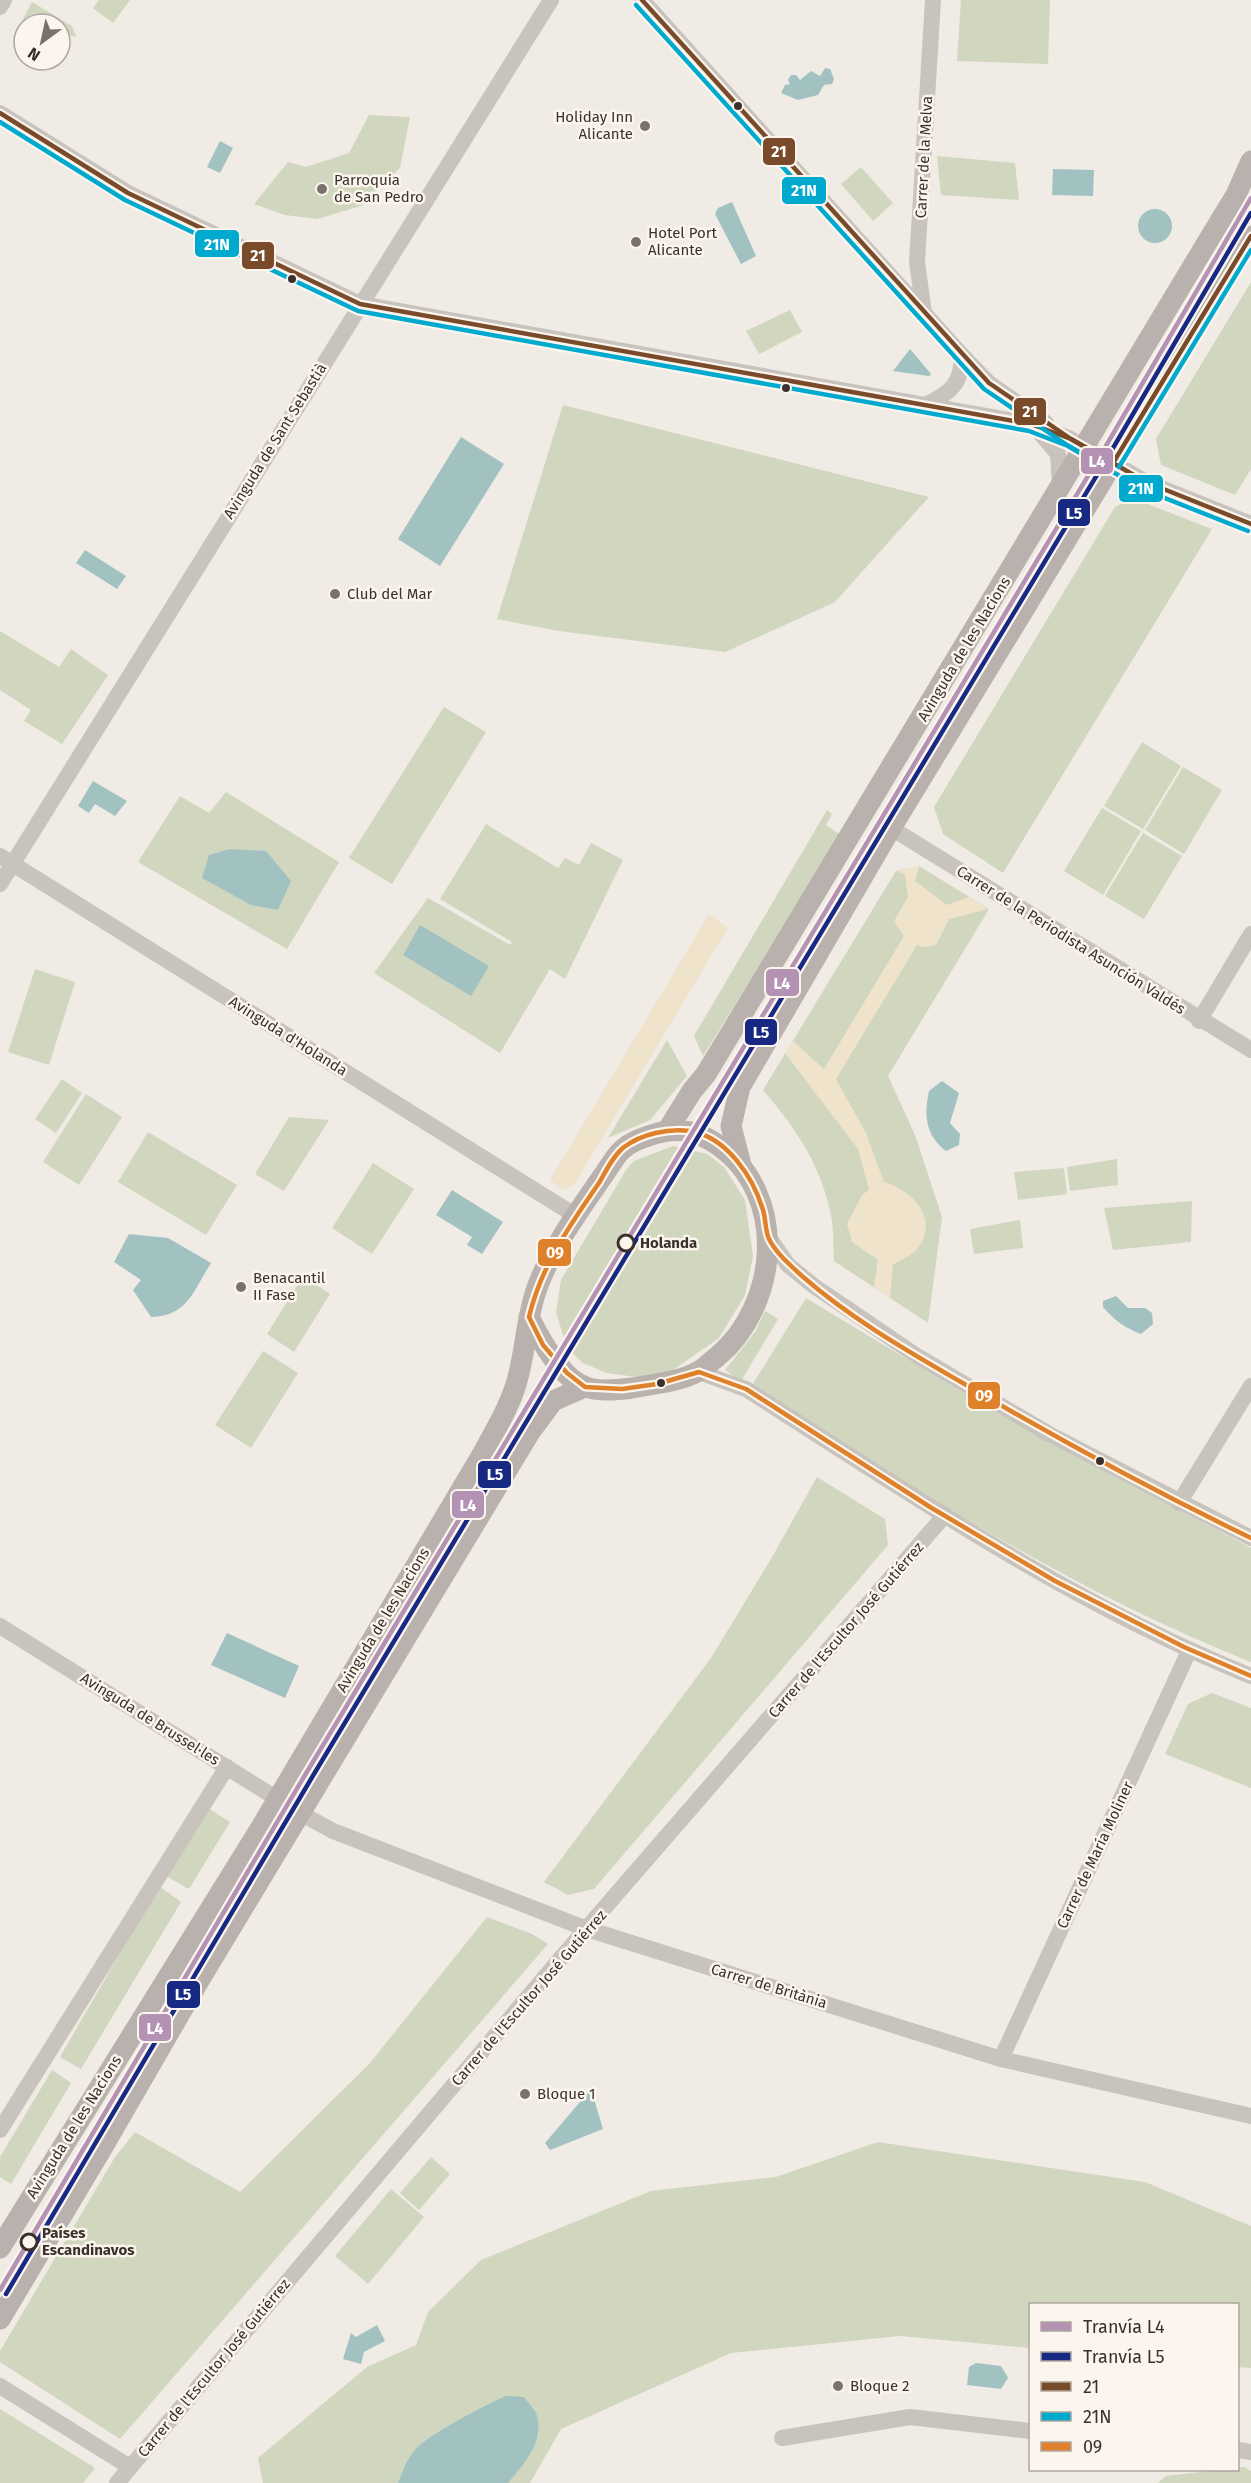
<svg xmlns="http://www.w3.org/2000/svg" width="1251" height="2483" font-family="'Fira Sans',sans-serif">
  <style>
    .green { fill: #d1d6bf }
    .sand { fill: #efe3cc }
    .water { fill: #a1c2c1 }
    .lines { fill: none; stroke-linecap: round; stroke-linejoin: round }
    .minor { stroke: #c9c3be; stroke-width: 16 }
    .major { stroke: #b8b1ad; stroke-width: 21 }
    .bus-1-casing { stroke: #fbf5ee; stroke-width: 9 }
    .bus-2-casing { stroke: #fbf5ee; stroke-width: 9 }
    .bus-3-casing { stroke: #fbf5ee; stroke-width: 9 }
    .bus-1 { stroke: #7a4b2a; stroke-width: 4.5 }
    .bus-2 { stroke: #00a9ce; stroke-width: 4.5 }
    .bus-3 { stroke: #df802a; stroke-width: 4.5 }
    .tram-1-casing { stroke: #fbf5ee; stroke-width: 9 }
    .tram-2-casing { stroke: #fbf5ee; stroke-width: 9 }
    .tram-1 { stroke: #b492b3; stroke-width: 4.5 }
    .tram-2 { stroke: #172983; stroke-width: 4.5 }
    .bus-dot { fill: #3b302b; stroke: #fbf5ee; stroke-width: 2 }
    .poi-dot { fill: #7a716c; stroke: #fbf5ee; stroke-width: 2 }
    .stop-dot { fill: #fbf5ee; stroke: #3b302b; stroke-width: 3 }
    .labels { text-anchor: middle; stroke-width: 5; stroke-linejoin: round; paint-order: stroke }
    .poi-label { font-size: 15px; fill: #3b302b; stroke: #fbf5ee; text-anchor: start }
    .street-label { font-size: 15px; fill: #3b302b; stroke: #fbf5ee }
    .stop-label { font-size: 15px; font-weight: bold; fill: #3b302b; stroke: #fbf5ee; text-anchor: start }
    .line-badge { stroke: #fbf5ee; stroke-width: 2 }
    .badge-label { font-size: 16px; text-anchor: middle; font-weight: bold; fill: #fff }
  </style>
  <rect width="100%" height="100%" fill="#f0ebe5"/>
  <g class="green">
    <path d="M 99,0 L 130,0 L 113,23 L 93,8 Z"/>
    <path d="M 961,0 L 1050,0 L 1048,64 L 957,61 Z"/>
    <path d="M 32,2 L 72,26 L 76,37 L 60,33 L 60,24 L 21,23 Z"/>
    <path d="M 369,115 L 410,117 L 400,168 L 361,206 L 317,219 L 285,215 L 254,204 L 288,162 L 306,167 L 349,153 Z"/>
    <path d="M 937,156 L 1015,163 L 1019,200 L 941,195 Z"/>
    <path d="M 861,167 L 893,203 L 873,221 L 841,184 Z"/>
    <path d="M 1251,282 L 1251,469 L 1235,495 L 1161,465 L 1156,439 Z"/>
    <path d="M 790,310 L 802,332 L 759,354 L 746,331 Z"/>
    <path d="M 563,405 L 929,497 L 835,602 L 725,652 L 559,631 L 497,619 Z"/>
    <path d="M 1132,498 L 1212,529 L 1003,873 L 943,834 L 934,807 L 1115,507 Z"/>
    <path d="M 0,631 L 59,667 L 71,649 L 108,675 L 62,744 L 24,721 L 31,710 L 0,690 Z"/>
    <path d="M 444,707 L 486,732 L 392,884 L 349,858 Z"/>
    <path d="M 1142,742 L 1181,766 L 1143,829 L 1104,806 Z"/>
    <path d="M 1183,767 L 1222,790 L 1184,854 L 1145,830 Z"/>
    <path d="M 226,792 L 339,862 L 287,949 L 138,862 L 180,796 L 209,813 Z"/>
    <path d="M 1102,808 L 1141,831 L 1103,895 L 1064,871 Z"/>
    <path d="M 827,810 L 832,814 L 826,825 L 841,835 L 703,1056 L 694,1036 Z"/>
    <path d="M 486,824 L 558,868 L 565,858 L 579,865 L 591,843 L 623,860 L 565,979 L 550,969 L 500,1053 L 374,973 L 428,898 L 510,945 L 512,942 L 440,899 Z"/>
    <path d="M 1143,833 L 1182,856 L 1144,919 L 1105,896 Z"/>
    <path d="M 919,866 L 989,909 L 888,1076 L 915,1135 L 942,1217 L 928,1323 L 834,1261 C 833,1246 834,1229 831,1215 C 821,1165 795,1127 763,1090 L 896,871 Z"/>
    <path d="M 35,969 L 75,982 L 49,1065 L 8,1052 Z"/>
    <path d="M 667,1040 L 687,1076 L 650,1120 L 608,1138 Z"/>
    <path d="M 62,1079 L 82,1093 L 56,1133 L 35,1119 Z"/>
    <path d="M 86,1094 L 122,1117 L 79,1185 L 43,1162 Z"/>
    <path d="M 289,1117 L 329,1120 L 284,1191 L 255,1174 Z"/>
    <path d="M 148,1132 L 237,1185 L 206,1235 L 118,1182 Z"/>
    <path d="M 673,1146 L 707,1154 L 724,1167 L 745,1200 L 753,1256 L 745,1295 L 719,1338 L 670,1372 L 636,1377 L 607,1373 L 583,1363 L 567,1348 L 556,1312 L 561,1280 L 626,1170 L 634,1161 Z"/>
    <path d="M 1117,1159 L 1118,1185 L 1070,1191 L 1067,1167 Z"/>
    <path d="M 373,1163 L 414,1189 L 372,1254 L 332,1228 Z"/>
    <path d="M 1064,1168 L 1067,1194 L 1018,1200 L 1014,1172 Z"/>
    <path d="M 1192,1201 L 1191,1242 L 1113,1250 L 1104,1208 Z"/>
    <path d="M 1020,1220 L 1023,1248 L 974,1254 L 970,1229 Z"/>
    <path d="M 303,1276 L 330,1294 L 294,1352 L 267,1334 Z"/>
    <path d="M 806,1298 L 986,1407 L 1251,1548 L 1251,1662 C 1073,1592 913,1488 751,1387 Z"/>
    <path d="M 765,1311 L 778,1319 L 741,1381 L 725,1370 L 755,1332 Z"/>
    <path d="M 263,1351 L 298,1373 L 251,1448 L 215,1425 Z"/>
    <path d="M 817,1477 L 885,1519 L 888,1545 L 594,1889 L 568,1895 L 544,1882 L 711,1658 L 771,1559 Z"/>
    <path d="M 1212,1693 L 1251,1708 L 1251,1788 L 1165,1754 L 1188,1704 Z"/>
    <path d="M 208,1808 L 230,1822 L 189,1889 L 166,1876 Z"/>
    <path d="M 159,1886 L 181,1902 L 81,2069 L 60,2057 Z"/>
    <path d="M 487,1917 L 532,1934 L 548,1944 L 120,2439 L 0,2362 L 0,2351 L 115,2157 L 135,2132 L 240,2192 L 370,2063 Z"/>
    <path d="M 52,2070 L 71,2083 L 11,2184 L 0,2177 L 0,2157 Z"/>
    <path d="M 878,2142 L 1145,2182 L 1251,2226 L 1251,2368 L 1238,2367 L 1238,2304 L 1030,2304 L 1030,2348 L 900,2336 L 731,2353 L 561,2429 L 530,2483 L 263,2483 L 258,2458 L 367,2367 L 416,2345 L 428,2312 L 481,2260 L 651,2191 L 776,2177 Z"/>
    <path d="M 431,2157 L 450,2174 L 419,2210 L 400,2193 Z"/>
    <path d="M 391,2189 L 424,2217 L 368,2284 L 335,2256 Z"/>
    <path d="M 0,2409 L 95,2468 L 83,2483 L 0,2483 Z"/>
    <path d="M 1244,2467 L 1251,2471 L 1251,2483 L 1158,2483 L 1166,2476 Z"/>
  </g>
  <g class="sand">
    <path d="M 919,866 L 915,881 L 947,905 L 969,897 L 988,909 L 949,919 L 936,945 L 922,947 L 917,945 L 836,1079 L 866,1133 L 884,1182 C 912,1190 941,1219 917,1249 C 912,1256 899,1260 893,1265 L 890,1298 L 874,1287 L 878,1260 L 852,1242 L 847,1224 L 862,1195 L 869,1190 L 858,1149 L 785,1053 L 793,1041 L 824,1069 L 904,936 L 894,921 L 908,897 L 905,875 L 897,871 Z"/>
    <path d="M 709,914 L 728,928 L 574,1185 L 563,1190 L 550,1180 Z"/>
  </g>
  <g class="water">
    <path d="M 825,68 L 830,69 L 834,79 L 832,84 L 824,85 L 818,95 L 798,100 L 781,93 L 785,85 L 790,84 L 788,80 L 791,75 L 796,75 L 800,80 L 811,71 L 820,76 Z"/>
    <path d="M 220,141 L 233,148 L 220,173 L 207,167 Z"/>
    <path d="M 1053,169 L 1094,170 L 1093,196 L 1052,195 Z"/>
    <path d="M 732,202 L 756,256 L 741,264 L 715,214 L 718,208 Z"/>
    <circle cx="1155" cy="226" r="17"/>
    <path d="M 910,349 L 931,374 L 929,376 L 893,371 Z"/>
    <path d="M 461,437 L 504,464 L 440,566 L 398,539 Z"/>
    <path d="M 85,550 L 126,576 L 117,589 L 76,563 Z"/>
    <path d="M 93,781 L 127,801 L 115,816 L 95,804 L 89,813 L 78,806 Z"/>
    <path d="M 230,849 L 266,851 L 291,881 L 278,910 L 251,905 L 202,878 L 209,855 Z"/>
    <path d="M 420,925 L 489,966 L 471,996 L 403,955 Z"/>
    <path d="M 942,1081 L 959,1093 L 950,1123 L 960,1134 L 959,1145 L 946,1151 C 925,1135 924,1115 929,1091 Z"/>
    <path d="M 452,1190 L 503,1222 L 482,1254 L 467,1245 L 472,1237 L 436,1215 Z"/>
    <path d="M 129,1234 L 168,1238 L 211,1263 C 193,1291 188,1316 151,1317 L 133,1290 L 141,1280 L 114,1262 Z"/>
    <path d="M 1116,1296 L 1128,1308 L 1145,1308 L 1152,1313 L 1153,1324 L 1141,1334 C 1125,1328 1114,1320 1103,1307 L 1103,1301 Z"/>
    <path d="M 227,1633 L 299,1666 L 285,1698 L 211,1665 Z"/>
    <path d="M 591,2089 L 603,2129 L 550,2150 L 545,2143 Z"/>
    <path d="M 377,2325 L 385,2341 L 364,2352 L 361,2364 L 343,2359 L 351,2333 L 356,2337 Z"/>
    <path d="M 976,2363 L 1001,2366 L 1008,2378 L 1001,2389 L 967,2385 L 969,2367 Z"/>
    <path d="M 506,2396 L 524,2397 C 528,2403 536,2410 537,2416 C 544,2443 523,2465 508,2483 L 398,2483 C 403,2471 406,2460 415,2450 C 427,2435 487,2404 506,2396 Z"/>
  </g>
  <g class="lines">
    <g class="minor">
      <path d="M 642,0 L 961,354 L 989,383 L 1046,423"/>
      <path d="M 0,7 L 4,0"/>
      <path d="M 0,113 L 128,193 L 360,304 L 1031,424 L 1071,439"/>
      <path d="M 924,313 L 917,262 L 933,0"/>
      <path d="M 925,405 C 949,394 964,383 961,354"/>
      <path d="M 1036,428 L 1058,454 L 1060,487"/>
      <path d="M 1076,442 L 1146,482 L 1251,524"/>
      <path d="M 891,828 L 1251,1050"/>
      <path d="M 0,856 L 576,1216"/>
      <path d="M 0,884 L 551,0"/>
      <path d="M 1199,1021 L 1251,934"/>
      <path d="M 768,1236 L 788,1265 L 814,1286 L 917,1356 L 1049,1434 L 1251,1538"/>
      <path d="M 699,1372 L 746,1389 C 909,1493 1071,1604 1251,1676"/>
      <path d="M 1179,1503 L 1251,1386"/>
      <path d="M 0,1626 L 300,1813 L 333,1831 L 587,1929 L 1001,2059 L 1251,2116"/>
      <path d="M 1001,2059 L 1189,1651"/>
      <path d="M 0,2130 L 227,1767"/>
      <path d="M 0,2386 L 130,2467"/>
      <path d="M 782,2438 L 910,2417 L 1030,2431"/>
      <path d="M 1238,2450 L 1251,2452"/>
      <path d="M 117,2483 L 561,1958 L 945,1515"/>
    </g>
    <g class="major">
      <path d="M 667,1131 L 692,1091 L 706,1074 C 885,782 1058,487 1236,195 L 1251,161"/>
      <path d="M 741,1165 L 731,1126 L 740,1087 L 891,828 L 1251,236"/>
      <path d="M 0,2248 L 260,1829 L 483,1453 C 497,1427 513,1401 519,1373 C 526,1345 527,1315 537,1288 C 554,1241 588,1199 615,1158 C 625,1143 641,1138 658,1133 C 681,1127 699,1132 718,1145 C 789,1195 779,1305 717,1357 C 711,1361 705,1368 699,1371 C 680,1382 653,1384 632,1388 C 618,1390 599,1392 586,1387 C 561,1379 540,1339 529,1317"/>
      <path d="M 0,2319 L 101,2150 L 197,1984 L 530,1432 L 553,1401 L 585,1387"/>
    </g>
    <defs>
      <g id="bus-1">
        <path d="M 642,0 L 989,383 L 1071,439 L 1146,482 L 1251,524"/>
        <path d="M 0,113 L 128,193 L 360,304 L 1031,424 L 1071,439 L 1113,463"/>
        <path d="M 1113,463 L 1251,236"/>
      </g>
      <g id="bus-2">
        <path d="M 636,5 L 984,389 L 1067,445 L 1142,489 L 1248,531"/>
        <path d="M 0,122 L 125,200 L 358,311 L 1029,431 L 1068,446 L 1109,470"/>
        <path d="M 1119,467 L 1251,250"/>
      </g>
      <path id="bus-3" d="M 1251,1538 C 1152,1490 1056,1438 961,1382 C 906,1350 850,1318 802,1276 C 790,1265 776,1253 769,1239 C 765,1230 766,1220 763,1210 C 753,1177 727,1137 690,1131 C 668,1128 642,1134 624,1147 C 613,1156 606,1171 599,1183 C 570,1225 541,1266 529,1317 L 543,1345 L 567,1373 L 585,1387 L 622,1389 L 657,1384 L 699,1372 L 746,1389 L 930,1507 L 1055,1581 L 1184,1647 L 1251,1676"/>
    </defs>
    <use href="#bus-1" class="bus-1-casing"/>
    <use href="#bus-2" class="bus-2-casing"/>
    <use href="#bus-3" class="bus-3-casing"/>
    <use href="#bus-1" class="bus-1"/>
    <use href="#bus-2" class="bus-2"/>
    <use href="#bus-3" class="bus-3"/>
    <defs>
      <path id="tram-1" d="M 0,2290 L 305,1775 L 1100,456 L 1251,198"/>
      <path id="tram-2" d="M 6,2294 L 311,1779 L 1106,460 L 1251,213"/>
    </defs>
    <use href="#tram-1" class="tram-1-casing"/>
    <use href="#tram-2" class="tram-2-casing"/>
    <use href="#tram-1" class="tram-1"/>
    <use href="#tram-2" class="tram-2"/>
  </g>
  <g class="bus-dot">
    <circle cx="738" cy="106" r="5"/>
    <circle cx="292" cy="279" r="5"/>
    <circle cx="786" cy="388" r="5"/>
    <circle cx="661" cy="1383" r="5"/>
    <circle cx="1100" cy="1461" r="5"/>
  </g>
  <g class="poi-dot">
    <circle cx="645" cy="126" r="6"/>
    <circle cx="322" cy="189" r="6"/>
    <circle cx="636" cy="242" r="6"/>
    <circle cx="335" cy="594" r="6"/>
    <circle cx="241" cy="1287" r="6"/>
    <circle cx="525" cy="2094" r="6"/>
    <circle cx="838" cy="2386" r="6"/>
  </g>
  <g class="stop-dot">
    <circle cx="626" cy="1243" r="8"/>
    <circle cx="29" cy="2242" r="8"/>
  </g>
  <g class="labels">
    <g class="poi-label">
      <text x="633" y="122" text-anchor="end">Holiday Inn<tspan x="633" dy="17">Alicante</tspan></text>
      <text x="334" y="185">Parroquia<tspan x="334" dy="17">de San Pedro</tspan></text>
      <text x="648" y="238">Hotel Port<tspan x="648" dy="17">Alicante</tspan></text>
      <text x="347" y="599">Club del Mar</text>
      <text x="253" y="1283">Benacantil<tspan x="253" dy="17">II Fase</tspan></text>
      <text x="537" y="2099">Bloque 1</text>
      <text x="850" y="2391">Bloque 2</text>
    </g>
    <g class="street-label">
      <text transform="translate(924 157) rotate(-87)" y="5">Carrer de la Melva</text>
      <text transform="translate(275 441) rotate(-58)" y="5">Avinguda de Sant Sebastià</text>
      <text transform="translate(964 649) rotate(-59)" y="5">Avinguda de les Nacions</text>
      <text transform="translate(1071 940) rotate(32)" y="5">Carrer de la Periodista Asunción Valdés</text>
      <text transform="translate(288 1036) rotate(32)" y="5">Avinguda d'Holanda</text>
      <text transform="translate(383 1620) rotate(-59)" y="5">Avinguda de les Nacions</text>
      <text transform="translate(846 1630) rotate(-49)" y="5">Carrer de l'Escultor José Gutiérrez</text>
      <text transform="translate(150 1719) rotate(32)" y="5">Avinguda de Brussel·les</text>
      <text transform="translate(1095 1855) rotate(-65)" y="5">Carrer de María Moliner</text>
      <text transform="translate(769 1986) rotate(17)" y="5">Carrer de Britània</text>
      <text transform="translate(529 1998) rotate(-49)" y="5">Carrer de l'Escultor José Gutiérrez</text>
      <text transform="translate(74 2127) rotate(-58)" y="5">Avinguda de les Nacions</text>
      <text transform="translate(214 2368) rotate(-50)" y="5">Carrer de l'Escultor José Gutiérrez</text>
    </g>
    <g class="stop-label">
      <text x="640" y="1248">Holanda</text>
      <text x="42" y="2238">Países<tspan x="42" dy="17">Escandinavos</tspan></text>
    </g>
  </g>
  <g class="line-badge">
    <rect x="762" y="137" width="34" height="29" rx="6" fill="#7a4b2a"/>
    <rect x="781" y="176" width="46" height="29" rx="6" fill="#00a9ce"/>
    <rect x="194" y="229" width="46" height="29" rx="6" fill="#00a9ce"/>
    <rect x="241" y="241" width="34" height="29" rx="6" fill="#7a4b2a"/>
    <rect x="1013" y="397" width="34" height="29" rx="6" fill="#7a4b2a"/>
    <rect x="1080" y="447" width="34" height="28" rx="6" fill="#b492b3"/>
    <rect x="1118" y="474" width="46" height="29" rx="6" fill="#00a9ce"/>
    <rect x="1057" y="498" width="34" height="29" rx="6" fill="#172983"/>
    <rect x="765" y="968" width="35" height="29" rx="6" fill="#b492b3"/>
    <rect x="744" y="1018" width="34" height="28" rx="6" fill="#172983"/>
    <rect x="537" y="1238" width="35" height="29" rx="6" fill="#df802a"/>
    <rect x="967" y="1381" width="34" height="29" rx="6" fill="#df802a"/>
    <rect x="477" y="1460" width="35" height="29" rx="6" fill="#172983"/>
    <rect x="451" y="1490" width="34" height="29" rx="6" fill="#b492b3"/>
    <rect x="166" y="1980" width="35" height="29" rx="6" fill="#172983"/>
    <rect x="138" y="2013" width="34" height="29" rx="6" fill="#b492b3"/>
  </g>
  <g class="badge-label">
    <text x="779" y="157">21</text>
    <text x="804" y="196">21N</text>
    <text x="217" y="250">21N</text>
    <text x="258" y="261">21</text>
    <text x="1030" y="417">21</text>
    <text x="1097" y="467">L4</text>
    <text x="1141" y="494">21N</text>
    <text x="1074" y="519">L5</text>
    <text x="782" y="989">L4</text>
    <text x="761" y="1038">L5</text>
    <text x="555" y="1258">09</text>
    <text x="984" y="1401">09</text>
    <text x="495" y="1480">L5</text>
    <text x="468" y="1511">L4</text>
    <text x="183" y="2000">L5</text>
    <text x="155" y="2034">L4</text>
  </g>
  <rect x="1029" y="2303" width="210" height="168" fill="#fbf5ee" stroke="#aea6a0" stroke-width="1.5"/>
  <rect x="1041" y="2322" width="30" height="9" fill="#b492b3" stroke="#aea6a0" stroke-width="1.5"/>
  <text x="1083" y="2333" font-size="18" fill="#3b302b">Tranvía L4</text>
  <rect x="1041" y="2352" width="30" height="9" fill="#172983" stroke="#aea6a0" stroke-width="1.5"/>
  <text x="1083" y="2363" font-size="18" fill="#3b302b">Tranvía L5</text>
  <rect x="1041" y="2382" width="30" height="9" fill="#7a4b2a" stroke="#aea6a0" stroke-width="1.5"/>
  <text x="1083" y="2393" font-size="18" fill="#3b302b">21</text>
  <rect x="1041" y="2412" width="30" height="9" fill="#00a9ce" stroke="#aea6a0" stroke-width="1.5"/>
  <text x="1083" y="2423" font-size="18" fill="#3b302b">21N</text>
  <rect x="1041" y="2442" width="30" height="9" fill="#df802a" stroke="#aea6a0" stroke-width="1.5"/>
  <text x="1083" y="2453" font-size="18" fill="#3b302b">09</text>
  <g transform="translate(42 42) rotate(213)"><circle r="28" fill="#fbf5ee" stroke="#aea6a0" stroke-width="1.5"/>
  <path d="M0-4.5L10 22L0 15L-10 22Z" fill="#7a716c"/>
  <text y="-9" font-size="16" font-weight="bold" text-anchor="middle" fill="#3b302b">N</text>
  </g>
</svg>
